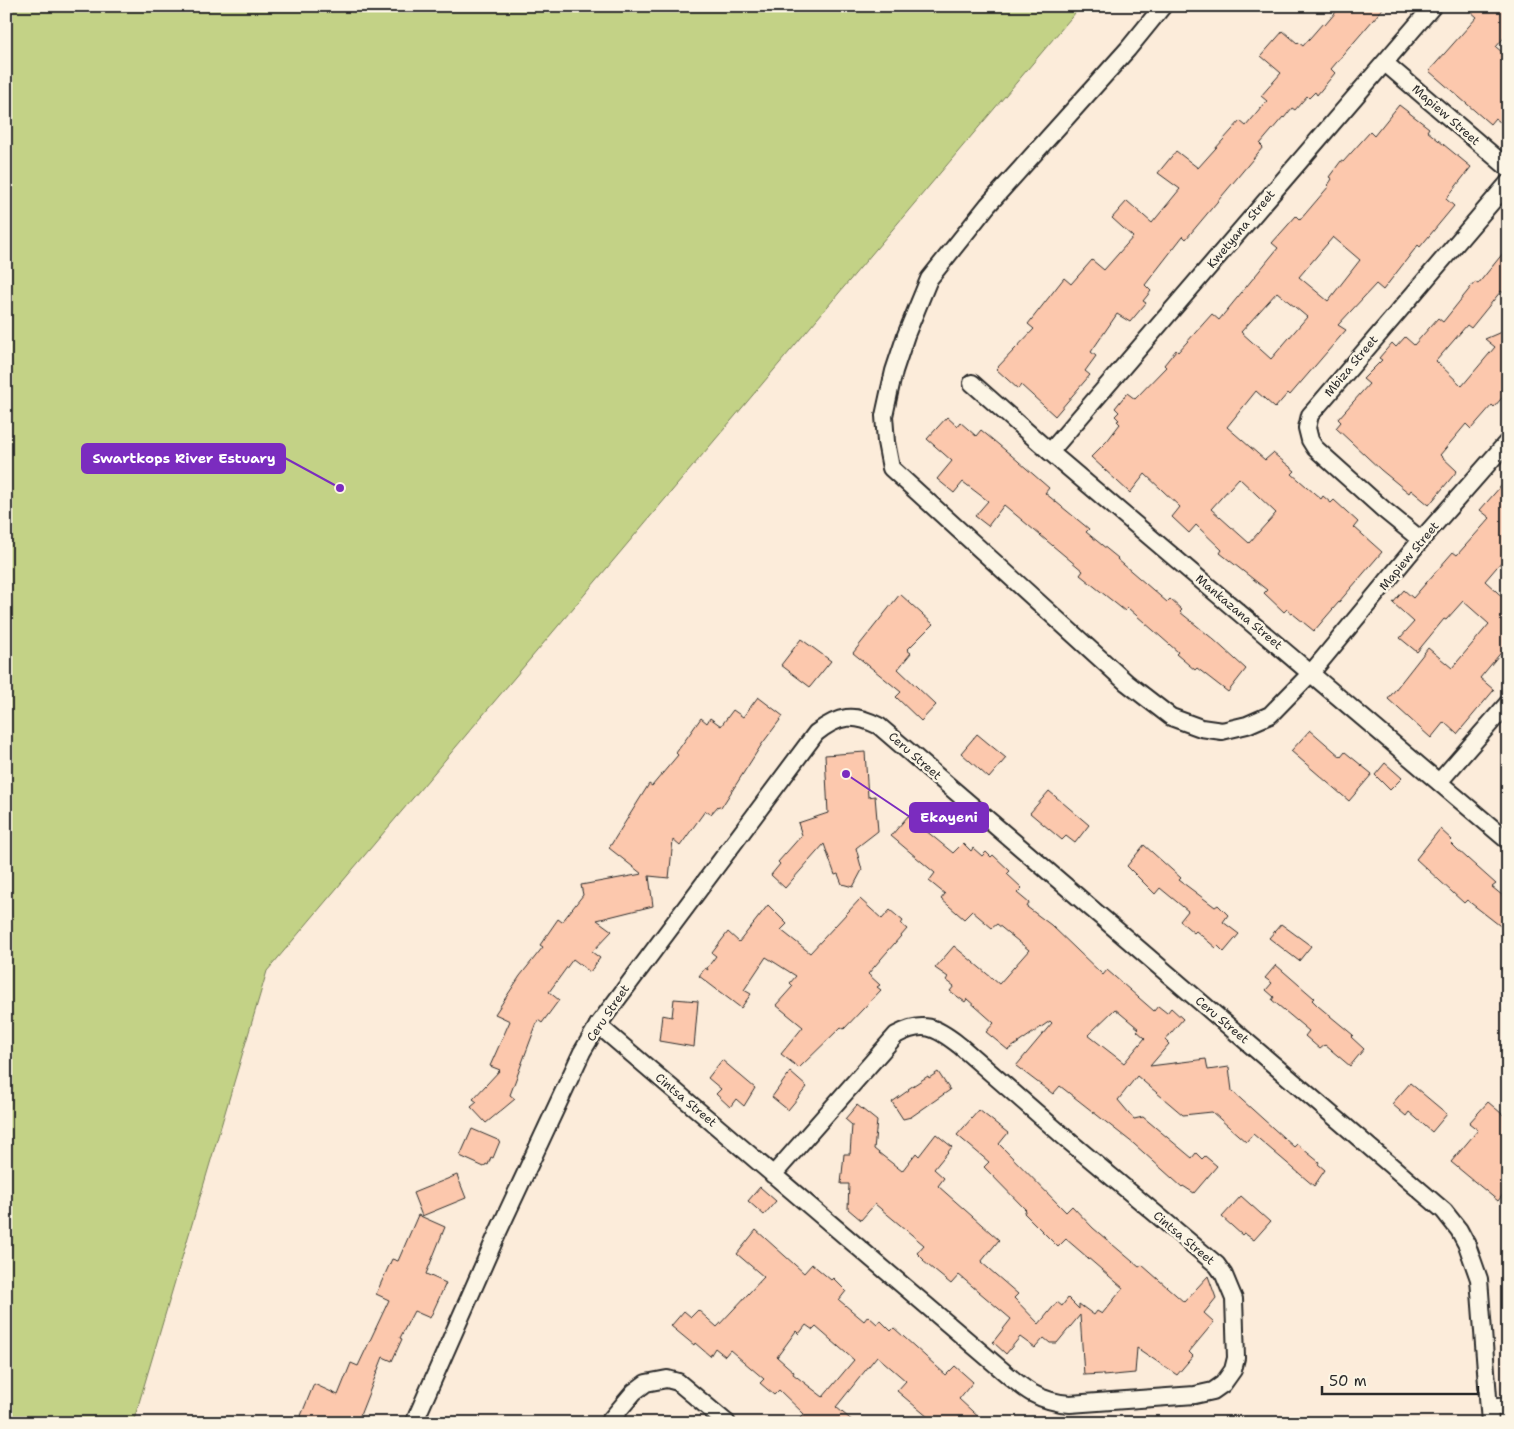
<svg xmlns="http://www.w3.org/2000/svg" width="1514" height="1429" font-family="'Shantell Sans',sans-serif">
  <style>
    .green { fill: #c3d286; stroke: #777e58 }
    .building { fill: #fcc8ad; stroke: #2b2b2b; fill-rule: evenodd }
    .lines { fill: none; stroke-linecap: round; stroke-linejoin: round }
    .minor-casing { stroke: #2b2b2b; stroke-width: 20 }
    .minor { stroke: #fcf5e5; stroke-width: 16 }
    .labels { text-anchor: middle; stroke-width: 5; stroke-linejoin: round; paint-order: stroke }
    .street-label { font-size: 12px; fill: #2b2b2b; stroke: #fcf5e5 }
    .leader { fill: none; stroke: #7b2cbf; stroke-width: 2 }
    .callout-dot { fill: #7b2cbf; stroke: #fcf5e5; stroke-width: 2 }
    .callout { fill: #7b2cbf; stroke: #7b2cbf; stroke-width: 2 }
    .callout-label { font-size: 14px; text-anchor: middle; font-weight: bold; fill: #fff }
  </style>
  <rect width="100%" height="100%" fill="#fcecda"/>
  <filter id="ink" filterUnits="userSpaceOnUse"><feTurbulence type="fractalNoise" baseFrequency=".02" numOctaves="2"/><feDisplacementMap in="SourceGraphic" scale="10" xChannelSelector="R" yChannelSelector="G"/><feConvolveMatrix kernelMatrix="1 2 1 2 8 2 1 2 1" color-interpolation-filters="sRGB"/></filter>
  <g filter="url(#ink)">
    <path class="green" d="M 6,6 L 1081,6 L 267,971 L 133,1423 L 6,1423 Z"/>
    <g class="building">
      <path d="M 1341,6 L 1385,6 L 1331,69 L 1335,73 L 1317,95 L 1315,92 L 1309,98 L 1307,96 L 1295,110 L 1292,108 L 1284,118 L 1283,117 L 1260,144 L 1263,147 L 1186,239 L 1183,236 L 1145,285 L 1151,291 L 1143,301 L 1146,303 L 1130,322 L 1117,314 L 1091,352 L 1096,356 L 1085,371 L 1090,375 L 1055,416 L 1021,385 L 1018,389 L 996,369 L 1034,329 L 1028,324 L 1064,278 L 1071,284 L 1092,260 L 1104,270 L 1133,237 L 1112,218 L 1127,201 L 1152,223 L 1180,189 L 1158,173 L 1176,151 L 1198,168 L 1240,121 L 1246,126 L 1267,101 L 1261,96 L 1281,73 L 1261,56 L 1283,31 L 1297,43 L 1298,42 L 1303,46 L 1323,23 L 1325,25 Z"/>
      <path d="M 1464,6 L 1508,6 L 1508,33 L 1496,47 L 1508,57 L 1508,113 L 1500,122 L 1495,118 L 1490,124 L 1429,71 L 1477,17 Z"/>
      <path d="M 1399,105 L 1429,128 L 1427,131 L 1471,167 L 1446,199 L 1454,206 L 1420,247 L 1418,245 L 1383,290 L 1376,284 L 1338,325 L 1346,330 L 1290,395 L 1288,393 L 1275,408 L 1256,391 L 1227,427 L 1265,460 L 1273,453 L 1295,471 L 1292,474 L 1321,499 L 1323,496 L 1331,503 L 1334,500 L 1358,522 L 1354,527 L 1382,552 L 1314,631 L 1287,609 L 1284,612 L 1264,593 L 1267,590 L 1220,553 L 1222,550 L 1196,525 L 1189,533 L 1172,517 L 1180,507 L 1145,474 L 1130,493 L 1091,457 L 1107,441 L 1120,424 L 1117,421 L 1119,420 L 1115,416 L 1119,412 L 1115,408 L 1127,393 L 1135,399 L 1166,367 L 1164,365 L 1176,350 L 1178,352 L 1212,314 L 1219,320 L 1278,248 L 1272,243 L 1296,216 L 1300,220 L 1329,186 L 1328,185 L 1332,179 L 1329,177 L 1341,161 L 1343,162 L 1370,132 L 1374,136 ZM 1333,237 L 1360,260 L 1328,301 L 1299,277 ZM 1277,292 L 1307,317 L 1271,359 L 1241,332 ZM 1239,478 L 1276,513 L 1249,543 L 1211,509 Z"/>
      <path d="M 1508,247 L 1508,296 L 1501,291 L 1471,328 L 1467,325 L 1436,361 L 1462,386 L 1495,347 L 1485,339 L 1508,329 L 1508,391 L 1494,407 L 1492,405 L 1471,429 L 1466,424 L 1440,455 L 1457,471 L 1429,505 L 1411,490 L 1409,493 L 1381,470 L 1336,428 L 1341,422 L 1338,419 L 1369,384 L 1363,379 L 1382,360 L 1379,358 L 1392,343 L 1396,347 L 1405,337 L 1414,345 L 1438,318 L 1443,322 L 1475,282 L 1478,284 Z"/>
      <path d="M 947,417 L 957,426 L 960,422 L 976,436 L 981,430 L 1011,455 L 1049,488 L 1045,493 L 1089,529 L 1086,532 L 1118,558 L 1117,559 L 1167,602 L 1170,599 L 1182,610 L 1180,612 L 1213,639 L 1246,669 L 1228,692 L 1197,668 L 1195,670 L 1176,654 L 1178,652 L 1128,608 L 1125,611 L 1080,575 L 1083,571 L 1004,505 L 988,526 L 975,516 L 988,501 L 963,482 L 954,493 L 937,479 L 952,461 L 927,439 Z"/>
      <path d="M 1508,478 L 1508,554 L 1485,581 L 1508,602 L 1508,644 L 1480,678 L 1494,690 L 1457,734 L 1444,722 L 1431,738 L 1388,699 L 1428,648 L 1452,668 L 1489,624 L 1463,601 L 1446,620 L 1444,619 L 1417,652 L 1400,638 L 1414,622 L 1393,603 L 1404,590 L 1413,598 L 1453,552 L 1457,555 L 1490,518 L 1480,510 Z"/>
      <path d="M 900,594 L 933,624 L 907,650 L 911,653 L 898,669 L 936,705 L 921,721 L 896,697 L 901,692 L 853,653 Z"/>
      <path d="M 801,639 L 831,661 L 810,687 L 781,665 Z"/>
      <path d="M 758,697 L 783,716 L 762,744 L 721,808 L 718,806 L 711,814 L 705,811 L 680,846 L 673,840 L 669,878 L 649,876 L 653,906 L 597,920 L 612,931 L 592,952 L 600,958 L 590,972 L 573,959 L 549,992 L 559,1000 L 542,1023 L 538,1020 L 510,1095 L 515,1099 L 486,1123 L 471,1107 L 477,1102 L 473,1099 L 500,1070 L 490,1066 L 510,1021 L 495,1014 L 520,976 L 543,947 L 540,945 L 558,919 L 562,922 L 583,895 L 581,885 L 642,874 L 609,848 L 649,784 L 652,786 L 678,755 L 676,753 L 701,718 L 707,723 L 710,718 L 721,726 L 733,710 L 743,717 Z"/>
      <path d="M 1310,730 L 1341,757 L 1345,752 L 1372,774 L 1349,801 L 1291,751 Z"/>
      <path d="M 977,734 L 1006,758 L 989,778 L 961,753 Z"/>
      <path d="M 865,752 L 868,797 L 875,796 L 878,831 L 856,848 L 862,870 L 853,887 L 842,884 L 838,874 L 835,875 L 824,844 L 785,888 L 771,875 L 780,864 L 778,862 L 802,835 L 798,823 L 828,813 L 825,755 Z"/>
      <path d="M 1385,763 L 1402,778 L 1390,790 L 1375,775 Z"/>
      <path d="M 1049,791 L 1089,825 L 1075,843 L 1066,836 L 1062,840 L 1030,813 Z"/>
      <path d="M 908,816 L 953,853 L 963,843 L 971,851 L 973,848 L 982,856 L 986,852 L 991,857 L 993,855 L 1010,871 L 1007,874 L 1022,888 L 1017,893 L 1029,903 L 1027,907 L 1051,925 L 1103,975 L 1107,970 L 1154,1011 L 1158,1006 L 1167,1013 L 1171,1008 L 1183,1019 L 1165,1040 L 1169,1044 L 1150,1066 L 1206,1059 L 1208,1070 L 1229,1067 L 1232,1091 L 1294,1147 L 1297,1144 L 1319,1162 L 1318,1164 L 1325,1170 L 1314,1186 L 1253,1134 L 1246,1142 L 1212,1112 L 1183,1115 L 1137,1076 L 1118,1100 L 1134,1119 L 1143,1117 L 1192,1158 L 1196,1153 L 1202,1159 L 1205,1156 L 1217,1166 L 1194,1193 L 1183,1186 L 1182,1187 L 1134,1144 L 1060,1086 L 1053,1094 L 1016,1066 L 1052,1023 L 1050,1021 L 1008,1050 L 986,1032 L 994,1023 L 967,999 L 965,1002 L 950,991 L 954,986 L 946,980 L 948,977 L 935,968 L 954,946 L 999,984 L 1029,950 L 997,924 L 992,928 L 972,911 L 964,919 L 941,899 L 945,894 L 929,881 L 935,873 L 891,836 ZM 1115,1009 L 1139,1029 L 1137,1031 L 1145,1038 L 1124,1063 L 1088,1035 Z"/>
      <path d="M 1440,829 L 1452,840 L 1450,842 L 1458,850 L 1496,884 L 1492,887 L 1508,900 L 1508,932 L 1467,900 L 1464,903 L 1416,859 Z"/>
      <path d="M 1144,845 L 1181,878 L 1179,880 L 1215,907 L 1218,905 L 1228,915 L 1223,922 L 1239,934 L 1224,952 L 1218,946 L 1216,948 L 1196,931 L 1194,933 L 1180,921 L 1188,911 L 1160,888 L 1155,894 L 1127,866 Z"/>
      <path d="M 860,899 L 882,919 L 890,910 L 903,921 L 901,924 L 907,929 L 868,974 L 880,985 L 877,987 L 881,990 L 844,1029 L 841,1027 L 799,1068 L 781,1054 L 803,1027 L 776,1005 L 793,986 L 790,983 L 796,976 L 766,957 L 744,990 L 751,994 L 741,1008 L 699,976 L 705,968 L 708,970 L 707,968 L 716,956 L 712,953 L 728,932 L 739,942 L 768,905 L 787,924 L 781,930 L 810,953 Z"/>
      <path d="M 1281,924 L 1311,946 L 1299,961 L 1269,938 Z"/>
      <path d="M 1276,965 L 1314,998 L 1312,1000 L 1318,1006 L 1353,1035 L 1351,1037 L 1364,1049 L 1350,1066 L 1325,1045 L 1320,1049 L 1305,1036 L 1309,1031 L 1272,1000 L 1274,997 L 1266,990 L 1272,983 L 1265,978 Z"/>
      <path d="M 674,999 L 698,1001 L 694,1047 L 659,1041 L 662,1015 L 672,1017 Z"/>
      <path d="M 722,1060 L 755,1088 L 744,1106 L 736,1099 L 730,1107 L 716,1094 L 721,1089 L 708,1078 Z"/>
      <path d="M 790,1072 L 807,1087 L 788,1110 L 772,1097 Z"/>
      <path d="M 938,1072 L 950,1090 L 911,1117 L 903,1119 L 892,1102 L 909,1090 L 908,1089 L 928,1076 L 929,1078 Z"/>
      <path d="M 1410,1083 L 1447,1114 L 1432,1132 L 1409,1112 L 1406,1116 L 1392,1104 Z"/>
      <path d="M 1488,1102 L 1508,1119 L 1508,1188 L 1498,1201 L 1451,1162 L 1478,1130 L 1469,1123 Z"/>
      <path d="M 857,1105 L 877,1121 L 874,1149 L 902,1171 L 916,1153 L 919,1156 L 936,1134 L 952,1147 L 934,1169 L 944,1178 L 938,1186 L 999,1240 L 981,1262 L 1018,1294 L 1014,1298 L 1039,1324 L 1057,1302 L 1062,1306 L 1068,1298 L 1079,1309 L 1079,1304 L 1094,1315 L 1097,1311 L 1102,1314 L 1123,1288 L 1066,1239 L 1058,1247 L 1024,1213 L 1026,1210 L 984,1167 L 989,1162 L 957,1135 L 979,1110 L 1008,1133 L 999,1144 L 1066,1212 L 1072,1206 L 1093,1228 L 1139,1267 L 1142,1265 L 1184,1302 L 1208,1276 L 1216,1298 L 1204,1313 L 1214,1322 L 1189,1352 L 1193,1356 L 1177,1375 L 1137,1348 L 1135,1373 L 1103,1376 L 1103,1374 L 1084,1375 L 1080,1315 L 1057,1343 L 1050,1343 L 1044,1338 L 1035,1348 L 1020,1337 L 1006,1354 L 993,1342 L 1011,1319 L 959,1275 L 951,1284 L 923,1261 L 924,1260 L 917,1253 L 924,1245 L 875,1204 L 861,1220 L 848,1209 L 849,1184 L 841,1184 L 844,1154 L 850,1154 L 852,1125 L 845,1119 Z"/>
      <path d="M 472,1129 L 500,1141 L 493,1158 L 491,1157 L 488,1165 L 486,1164 L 484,1167 L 460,1156 Z"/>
      <path d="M 457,1175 L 466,1198 L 422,1216 L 413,1193 Z"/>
      <path d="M 760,1187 L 776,1201 L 764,1215 L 748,1201 Z"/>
      <path d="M 1241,1196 L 1270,1222 L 1254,1240 L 1244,1233 L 1242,1235 L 1222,1217 Z"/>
      <path d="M 418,1215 L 445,1227 L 426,1274 L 446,1283 L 430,1318 L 414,1311 L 400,1338 L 402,1339 L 392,1361 L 383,1357 L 357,1423 L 298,1423 L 314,1384 L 338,1395 L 351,1363 L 358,1366 L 389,1300 L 376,1294 L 392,1259 L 398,1261 Z"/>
      <path d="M 756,1230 L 804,1273 L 812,1264 L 831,1280 L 833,1278 L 846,1291 L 839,1300 L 864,1321 L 868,1316 L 877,1324 L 880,1320 L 891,1331 L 894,1328 L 946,1375 L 955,1366 L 973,1382 L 959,1399 L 985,1423 L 935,1423 L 897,1391 L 906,1381 L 877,1356 L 836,1407 L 855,1423 L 795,1423 L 804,1414 L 779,1390 L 774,1395 L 760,1383 L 764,1379 L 730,1350 L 725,1356 L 715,1348 L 710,1356 L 695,1343 L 694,1345 L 671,1326 L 684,1311 L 691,1317 L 698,1310 L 717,1327 L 764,1277 L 737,1254 ZM 806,1325 L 813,1330 L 816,1327 L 854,1360 L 823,1397 L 793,1374 L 794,1372 L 777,1357 L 796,1331 L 799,1334 Z"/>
    </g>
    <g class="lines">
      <defs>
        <g id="minor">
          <path d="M 1163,6 L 1128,49 L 988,205 L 929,279 L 906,335 L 894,371 L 889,393 L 884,416 L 886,442 L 891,468 L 1127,683 L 1171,717 L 1201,728 L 1222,731 L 1247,725 L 1270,715 L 1311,673 L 1421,540 L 1508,441"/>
          <path d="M 1385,63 L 1508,168"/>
          <path d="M 972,383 L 1050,452 L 1508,841"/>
          <path d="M 1050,452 L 1433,6"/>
          <path d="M 1421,540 L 1383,509 L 1315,448 L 1310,440 L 1307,428 L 1310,415 L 1317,407 L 1508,183"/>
          <path d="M 1439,782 L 1508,703"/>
          <path d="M 598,1025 L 995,1364 C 1021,1386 1034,1401 1070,1404 L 1195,1395 L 1213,1391 L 1223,1384 L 1233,1370 L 1236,1358 L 1234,1299 L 1224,1275 L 1217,1265 L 1070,1142 L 959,1045 C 936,1027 923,1020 896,1035 L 773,1175"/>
          <path d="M 1489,1408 L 1508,1406"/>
          <path d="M 414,1423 L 499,1230 L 582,1052 L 598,1025 L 816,733 C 839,715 854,713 879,726 L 1444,1211 L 1459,1230 L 1467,1245 L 1479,1279 L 1490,1423"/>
          <path d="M 608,1423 L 634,1392 L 646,1383 L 667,1379 L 678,1382 L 727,1423"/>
        </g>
      </defs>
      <use href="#minor" class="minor-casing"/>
      <use href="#minor" class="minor"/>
    </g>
  </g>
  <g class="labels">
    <g class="street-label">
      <text transform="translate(1446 115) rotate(41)" y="4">Mapiew Street</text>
      <text transform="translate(1241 229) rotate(-50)" y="4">Kwetyana Street</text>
      <text transform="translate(1351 366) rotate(-50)" y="4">Mbiza Street</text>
      <text transform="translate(1409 556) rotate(-50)" y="4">Mapiew Street</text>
      <text transform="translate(1239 612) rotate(40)" y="4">Mankazana Street</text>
      <text transform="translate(915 756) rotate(41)" y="4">Ceru Street</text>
      <text transform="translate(608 1013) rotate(-56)" y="4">Ceru Street</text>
      <text transform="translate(1222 1020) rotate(40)" y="4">Ceru Street</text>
      <text transform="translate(686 1100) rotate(40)" y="4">Cintsa Street</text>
      <text transform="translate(1184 1238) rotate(40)" y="4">Cintsa Street</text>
    </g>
  </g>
  <path class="leader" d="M340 488L285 458M846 774L910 817"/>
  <g class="callout-dot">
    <circle cx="340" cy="488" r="5"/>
    <circle cx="846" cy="774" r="5"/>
  </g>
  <g class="callout">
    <rect x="82" y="444" width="203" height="29" rx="5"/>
    <rect x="910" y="803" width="78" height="29" rx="5"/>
  </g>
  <g class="callout-label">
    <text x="184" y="463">Swartkops River Estuary</text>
    <text x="949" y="822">Ekayeni</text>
  </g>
  <rect width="1514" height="1429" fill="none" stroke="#fcf5e5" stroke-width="25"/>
  <rect x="12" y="12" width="1489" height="1404" fill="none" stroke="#2b2b2b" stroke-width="2" filter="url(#ink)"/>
  <path d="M1322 1386v8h156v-8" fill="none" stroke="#2b2b2b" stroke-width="2.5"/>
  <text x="1329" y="1386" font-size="15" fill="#2b2b2b" stroke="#fcf5e5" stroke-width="4" paint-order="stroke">50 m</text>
</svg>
